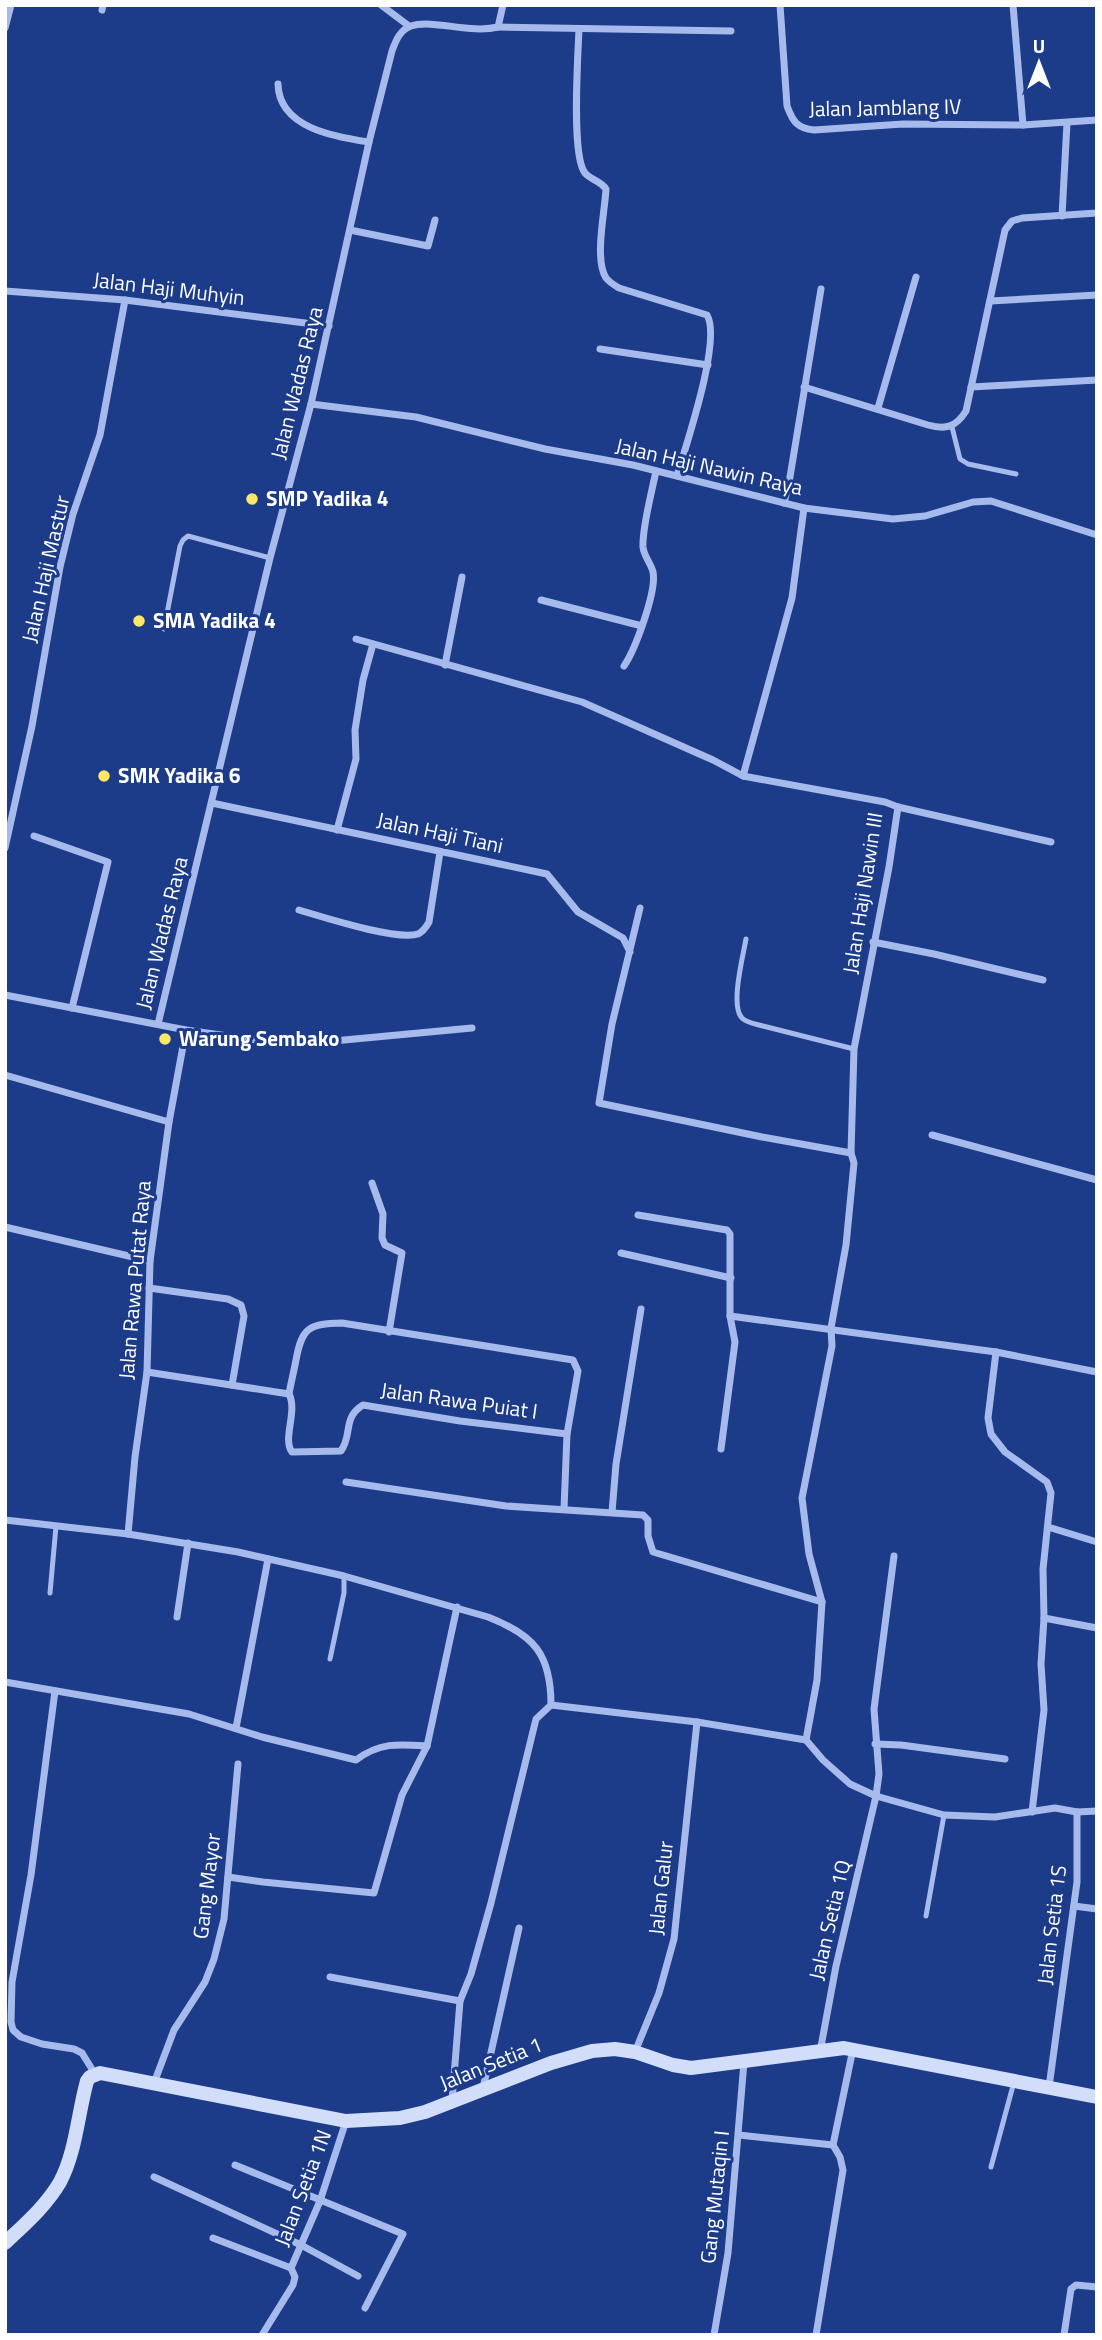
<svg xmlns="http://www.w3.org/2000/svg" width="1102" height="2340" font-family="'Titillium Web',sans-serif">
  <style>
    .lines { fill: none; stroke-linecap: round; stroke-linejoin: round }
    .lane { stroke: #a6bbec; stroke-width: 5 }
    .street { stroke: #a6bbec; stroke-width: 7 }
    .secondary { stroke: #d2ddf9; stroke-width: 14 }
    .poi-dot { fill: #fde764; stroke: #1c3b89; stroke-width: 2.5 }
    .labels { text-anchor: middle; stroke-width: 6; stroke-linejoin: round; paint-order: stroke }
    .street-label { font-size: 21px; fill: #fff; stroke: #1c3b89 }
    .poi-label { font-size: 21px; font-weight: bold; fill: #fff; stroke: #1c3b89; text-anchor: start }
  </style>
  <rect width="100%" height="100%" fill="#1c3b89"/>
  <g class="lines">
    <g class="lane">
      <path d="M 952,427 L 960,459 L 968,464 L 1016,474"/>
      <path d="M 164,629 L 180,546 L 183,540 L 188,536 L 270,558"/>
      <path d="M 746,939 C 743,956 730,1006 742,1018 C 747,1023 756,1024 763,1026 L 854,1049"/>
      <path d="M 50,1593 L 56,1526"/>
      <path d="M 330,1659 L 344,1593 L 344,1576"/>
      <path d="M 926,1916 L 944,1815"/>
      <path d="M 991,2167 L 1014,2082"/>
    </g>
    <g class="street">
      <path d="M 381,5 L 409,26"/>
      <path d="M 780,5 L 787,106 C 793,122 797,128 814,130 L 903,124 L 1023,125 L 1097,120"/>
      <path d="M 1013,5 L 1023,125"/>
      <path d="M 102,10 L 103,5"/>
      <path d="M 498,27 L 731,31"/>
      <path d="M 5,28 L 11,5"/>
      <path d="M 579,29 C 578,55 571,156 585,173 C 591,180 601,181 606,189 C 605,211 594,259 606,278 C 609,282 614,285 619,288 L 707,315 C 722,340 686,445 677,476"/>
      <path d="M 278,84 C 279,128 335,137 369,142"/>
      <path d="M 1062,216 L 1067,123"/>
      <path d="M 350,230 L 428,246 L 435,220"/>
      <path d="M 5,291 L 125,300 L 329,326"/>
      <path d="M 990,301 L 1097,295"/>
      <path d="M 600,349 L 708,365"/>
      <path d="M 804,387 L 928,425 C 946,430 956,427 966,411 L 1005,230 L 1012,221 L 1022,218 L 1097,213"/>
      <path d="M 971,387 L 1097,380"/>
      <path d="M 311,404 L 416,417 L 545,449 L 633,465 L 804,508 L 893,519 L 925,516 L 973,502 L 991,501 L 1097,535"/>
      <path d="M 878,408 L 916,277"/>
      <path d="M 784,503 L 789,483 L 821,289"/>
      <path d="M 541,600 L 642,626"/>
      <path d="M 356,639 L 582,702 L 713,760 L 743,776 L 885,802 L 898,807 L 1051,842"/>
      <path d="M 445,665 L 462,577"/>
      <path d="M 624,666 C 635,650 657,591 653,572 C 651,563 644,557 643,547 C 642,528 652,491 656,471"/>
      <path d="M 743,776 L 792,598 L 804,508"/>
      <path d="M 212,803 L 547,874 L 578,912 L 623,938 L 630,952"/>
      <path d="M 337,830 L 356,759 L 355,730 L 363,680 L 373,644"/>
      <path d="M 34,836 L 108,862 L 72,1008"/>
      <path d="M 5,848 L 32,726 L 60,567 L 73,514 L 100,435 L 125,300"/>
      <path d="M 640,908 L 612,1024 L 599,1103 L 762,1137 L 851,1153"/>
      <path d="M 299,910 C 323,917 397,941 418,934 C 424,931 426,927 429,922 L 440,852"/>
      <path d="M 873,942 L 934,954 L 1043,980"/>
      <path d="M 5,995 L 186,1030 L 291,1045 L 472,1028"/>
      <path d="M 158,1024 L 270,558 L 311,404 L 369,142 L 392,51 C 396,40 400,30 411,26 C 433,19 470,34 498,27 L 503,5"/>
      <path d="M 5,1075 L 169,1122"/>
      <path d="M 932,1135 L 1097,1180"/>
      <path d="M 372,1183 L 383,1214 L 382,1238 L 385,1245 L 402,1253 L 389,1332"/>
      <path d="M 638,1215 L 727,1230 L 730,1234 L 730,1316 L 735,1342 L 721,1449"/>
      <path d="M 5,1227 L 150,1261"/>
      <path d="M 621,1253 L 731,1278"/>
      <path d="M 149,1288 L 228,1299 L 241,1305 L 244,1316 L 232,1385"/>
      <path d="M 730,1316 L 996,1352 L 1097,1372"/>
      <path d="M 996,1352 L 988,1418 L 991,1434 L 1005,1452 L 1047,1482 L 1051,1493 L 1043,1569 L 1044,1618 L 1041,1664 L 1044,1710 L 1032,1812"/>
      <path d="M 147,1372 L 289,1394 C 291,1382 294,1371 296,1360 C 302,1327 309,1324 342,1323 L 573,1360 L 578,1371 L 567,1434"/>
      <path d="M 289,1394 C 298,1411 282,1439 292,1452 L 341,1451 C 353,1434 342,1418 363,1405 L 460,1421 L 567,1434 L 564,1509"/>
      <path d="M 346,1482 L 506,1506 L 643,1515 L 648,1520 L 648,1536 L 653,1552 L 822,1602"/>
      <path d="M 612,1512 L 616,1464 L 641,1309"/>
      <path d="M 5,1520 L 128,1534 L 238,1552 L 344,1576 L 488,1617 C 534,1635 551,1654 551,1705 L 536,1719 L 491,1903 L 471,1974 L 460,2001 L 452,2101"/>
      <path d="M 1048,1527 L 1097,1542"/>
      <path d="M 128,1534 L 135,1457 L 147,1372 L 150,1261 L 169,1122 L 186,1030"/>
      <path d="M 177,1617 L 188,1543"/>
      <path d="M 1044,1618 L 1097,1628"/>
      <path d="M 5,1682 L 189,1714 L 262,1737 L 356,1760 C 380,1742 399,1744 427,1746"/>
      <path d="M 55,1691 L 31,1875 L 12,1982 L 11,2022 L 13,2030 L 21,2037 L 42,2044 L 74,2049 L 82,2053 L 95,2074"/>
      <path d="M 551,1705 L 697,1722 L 806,1740"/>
      <path d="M 236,1728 L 268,1559"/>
      <path d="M 806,1740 L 817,1680 L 822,1602 L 809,1554 L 802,1498 L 832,1346 L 831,1328 L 846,1245 L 854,1163 L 851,1153 L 854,1049 L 889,867 L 898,807"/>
      <path d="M 806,1740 L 823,1760 L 850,1784 L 876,1796 L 944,1815 L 995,1817 L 1055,1808 L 1077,1812 L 1097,1811"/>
      <path d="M 875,1744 L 901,1745 L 1005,1759"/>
      <path d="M 228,1877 L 263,1882 L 374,1893 L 402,1795 L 427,1746 L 457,1607"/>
      <path d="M 1074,1906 L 1097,1909"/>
      <path d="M 330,1977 L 460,2001"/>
      <path d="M 635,2052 L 659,1993 L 674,1939 L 697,1722"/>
      <path d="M 820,2052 L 836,1966 L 876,1796 L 879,1774 L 874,1709 L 894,1556"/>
      <path d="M 154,2083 L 174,2030 L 205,1982 L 214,1959 L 224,1919 L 238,1764"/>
      <path d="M 1049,2087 L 1077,1882 L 1077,1812"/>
      <path d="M 483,2088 L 519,1928"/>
      <path d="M 739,2135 L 833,2145"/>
      <path d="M 235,2165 L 403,2234 L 365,2308"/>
      <path d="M 154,2177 L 301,2245 L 358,2276"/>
      <path d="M 213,2238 L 291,2268 L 295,2277 L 293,2285 L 262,2335"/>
      <path d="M 291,2268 L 320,2201 L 346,2121"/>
      <path d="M 714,2335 L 728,2253 L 744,2062"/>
      <path d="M 816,2335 L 843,2170 L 840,2157 L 833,2145 L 853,2049"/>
      <path d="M 1064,2335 L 1071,2289 L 1076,2285 L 1097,2287"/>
    </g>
    <path class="secondary" d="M 5,2243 C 25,2224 46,2206 60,2182 C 76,2152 78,2113 87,2081 L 90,2077 L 100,2073 L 346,2121 L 400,2118 L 425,2112 L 551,2063 L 592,2051 L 615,2049 L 635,2052 L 673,2065 L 691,2068 L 844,2048 L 1097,2097"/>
  </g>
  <g class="poi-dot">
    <circle cx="252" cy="499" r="7"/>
    <circle cx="139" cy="621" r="7"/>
    <circle cx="104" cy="776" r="7"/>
    <circle cx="165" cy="1039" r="7"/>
  </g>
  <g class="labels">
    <g class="street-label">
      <text transform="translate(885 108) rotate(-1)" y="7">Jalan Jamblang IV</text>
      <text transform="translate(169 289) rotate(7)" y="7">Jalan Haji Muhyin</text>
      <text transform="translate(297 383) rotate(-76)" y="7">Jalan Wadas Raya</text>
      <text transform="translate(709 467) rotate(13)" y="7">Jalan Haji Nawin Raya</text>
      <text transform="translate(46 569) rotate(-77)" y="7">Jalan Haji Mastur</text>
      <text transform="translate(440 833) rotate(12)" y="7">Jalan Haji Tiani</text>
      <text transform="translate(863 893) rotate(-81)" y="7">Jalan Haji Nawin III</text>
      <text transform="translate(162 933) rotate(-76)" y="7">Jalan Wadas Raya</text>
      <text transform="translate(135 1280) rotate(-85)" y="7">Jalan Rawa Putat Raya</text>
      <text transform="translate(459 1401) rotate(8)" y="7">Jalan Rawa Puiat I</text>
      <text transform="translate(207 1886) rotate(-83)" y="7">Gang Mayor</text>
      <text transform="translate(661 1888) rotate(-84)" y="7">Jalan Galur</text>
      <text transform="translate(830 1920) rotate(-77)" y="7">Jalan Setia 1Q</text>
      <text transform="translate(1052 1925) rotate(-83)" y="7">Jalan Setia 1S</text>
      <text transform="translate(491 2064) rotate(-22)" y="7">Jalan Setia 1</text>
      <text transform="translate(303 2188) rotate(-69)" y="7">Jalan Setia 1N</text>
      <text transform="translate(715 2197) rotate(-84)" y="7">Gang Mutaqin I</text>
    </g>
    <g class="poi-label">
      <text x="266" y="506">SMP Yadika 4</text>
      <text x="153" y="628">SMA Yadika 4</text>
      <text x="118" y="783">SMK Yadika 6</text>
      <text x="179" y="1046">Warung Sembako</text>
    </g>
  </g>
  <rect width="1102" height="2340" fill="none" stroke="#ffffff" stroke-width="14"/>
  <g transform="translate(1039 63)" stroke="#1c3b89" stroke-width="5" paint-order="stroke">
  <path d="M0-5L12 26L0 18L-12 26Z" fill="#ffffff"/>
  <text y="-10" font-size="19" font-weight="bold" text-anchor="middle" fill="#ffffff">U</text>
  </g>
</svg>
